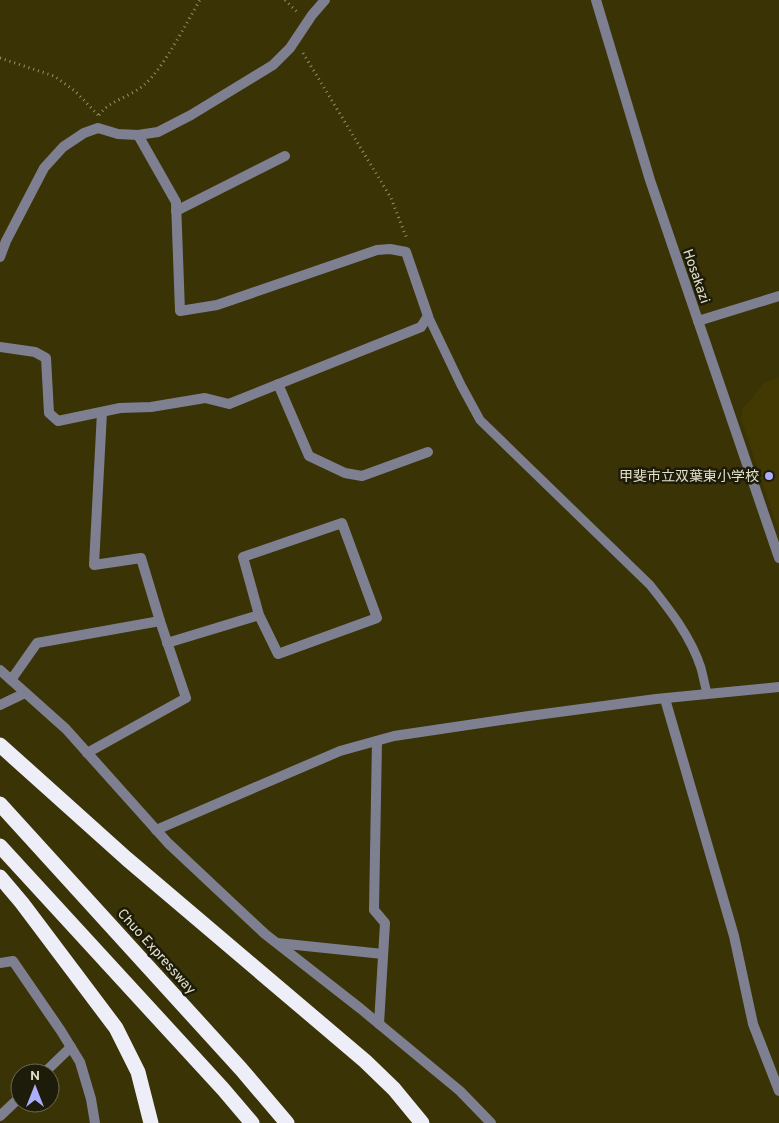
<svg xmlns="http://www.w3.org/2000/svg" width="779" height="1123" font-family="Overpass,'Noto Sans JP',sans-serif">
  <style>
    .built { fill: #413901 }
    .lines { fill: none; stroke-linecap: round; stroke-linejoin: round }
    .path { stroke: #95916f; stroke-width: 3; stroke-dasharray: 1 4; stroke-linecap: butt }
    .lane { stroke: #7e8092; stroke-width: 9 }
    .street { stroke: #7e8092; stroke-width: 10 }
    .highway { stroke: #edeef7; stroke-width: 15 }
    .poi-dot { fill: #abaffb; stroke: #1d1b09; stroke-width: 2 }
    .labels { text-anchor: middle; stroke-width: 5; stroke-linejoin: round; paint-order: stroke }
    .street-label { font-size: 14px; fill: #e3e0c9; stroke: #1d1b09 }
    .poi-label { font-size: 14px; fill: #e3e0c9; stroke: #1d1b09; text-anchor: end }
  </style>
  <rect width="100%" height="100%" fill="#393306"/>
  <path class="built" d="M 779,378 L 779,532 L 741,419 L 743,408 L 765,382 Z"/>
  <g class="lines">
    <g class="path">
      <path d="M 285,0 L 297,12"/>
      <path d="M 303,53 L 391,198 L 407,239"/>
      <path d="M 0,58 L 54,76 L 75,91 L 98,115"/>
      <path d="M 99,115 C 110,100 130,97 144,85 C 164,68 186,23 200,0"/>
    </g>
    <path class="lane" d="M 428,316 L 461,385 L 480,420 L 650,585 C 670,610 691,637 701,668 C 703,676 705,685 707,694"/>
    <g class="street">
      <path d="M 596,0 L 650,180 L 779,558"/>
      <path d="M 176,211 L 285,156"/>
      <path d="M 0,257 L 6,241 L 44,168 L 63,147 L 84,133 L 98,128 L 118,134 L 138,135 L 158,132 L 191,115 L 273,65 L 290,48 L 312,15 L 325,0"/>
      <path d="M 698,321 L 779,296"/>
      <path d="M 0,347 L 35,352 L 46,358 L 49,413 L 58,421 L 120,408 L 151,407 L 205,398 L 229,404 L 421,327 L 428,316 L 406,252 L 390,249 L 377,250 L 217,305 L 180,311 L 176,202 L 138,135"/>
      <path d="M 278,384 L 309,456 L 345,473 L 362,476 L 428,452"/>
      <path d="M 167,643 L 259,615 L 243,557 L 342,523 L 377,618 L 278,654 L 259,615"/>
      <path d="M 0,670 L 66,729 L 168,843 L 265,934 L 361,1009 L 460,1091 L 491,1123"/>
      <path d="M 11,680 L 37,643 L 160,621 L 141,558 L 94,565 L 102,412"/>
      <path d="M 665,699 L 734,936 L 753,1024 L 779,1091"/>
      <path d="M 0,705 L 25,693"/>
      <path d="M 377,741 L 374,910 L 385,923 L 379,1024"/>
      <path d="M 87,753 L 186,698 L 160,621"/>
      <path d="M 156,830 L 340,751 L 394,736 L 529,716 L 656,699 L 779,687"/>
      <path d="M 277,943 L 383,954"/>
      <path d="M 0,963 L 13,961 L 61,1031 L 80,1062 L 91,1099 L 95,1123"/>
      <path d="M 44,1073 L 71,1047"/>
      <path d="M 0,1116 L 20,1097"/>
    </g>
    <g class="highway">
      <path d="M 0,745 L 127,859 L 365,1061 L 394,1089 L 422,1123"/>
      <path d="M 0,804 L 241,1069 L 287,1123"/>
      <path d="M 0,846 L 223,1089 L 252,1123"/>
      <path d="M 0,877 L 22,903 L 116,1028 L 138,1072 L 151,1123"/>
    </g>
  </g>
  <circle class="poi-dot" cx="769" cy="476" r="5"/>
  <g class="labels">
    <g class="street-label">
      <text transform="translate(697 276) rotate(71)" y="5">Hosakazi</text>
      <text transform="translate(157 951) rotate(48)" y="5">Chuo Expressway</text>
    </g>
    <g class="poi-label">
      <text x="759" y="481">甲斐市立双葉東小学校</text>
    </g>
  </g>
  <g transform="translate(35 1088)"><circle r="24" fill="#1d1b09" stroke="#6c6a56"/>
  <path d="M0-4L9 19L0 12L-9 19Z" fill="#abaffb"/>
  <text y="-8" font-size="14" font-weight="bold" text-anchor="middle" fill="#e3e0c9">N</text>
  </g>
</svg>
